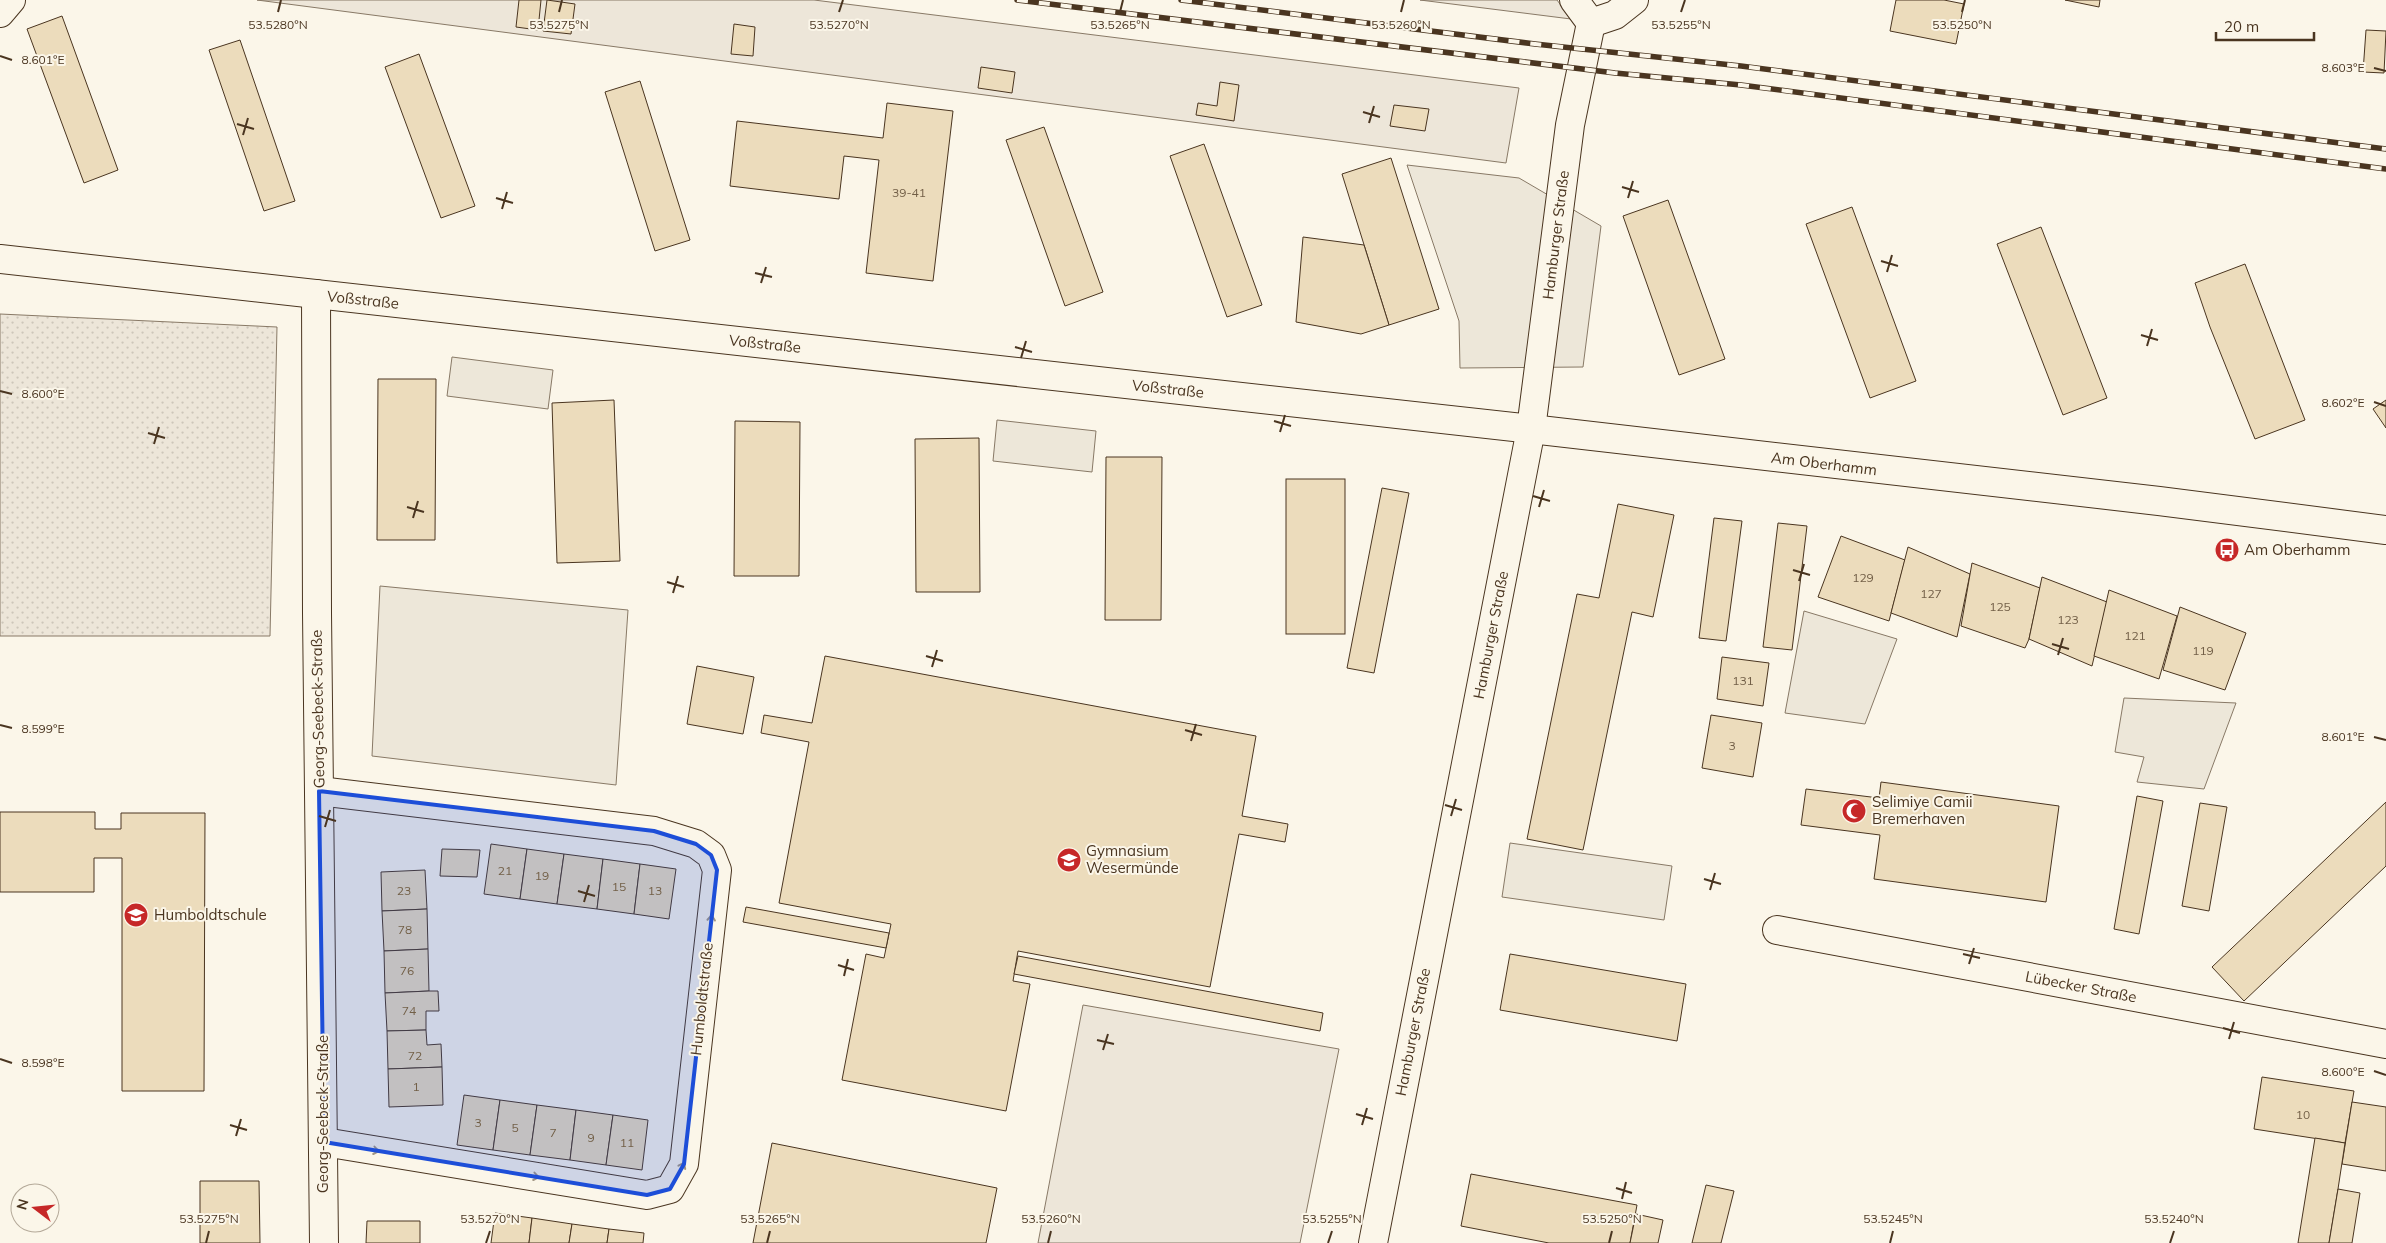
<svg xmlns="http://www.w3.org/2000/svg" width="2386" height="1243" font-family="Mulish,sans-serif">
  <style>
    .grass { fill: url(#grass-dots); stroke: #887966 }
    .garden { fill: #ede6d9; stroke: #887966 }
    .parking { fill: #ede7d9; stroke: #887966 }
    .building { fill: #ecdcbc; stroke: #4a3520 }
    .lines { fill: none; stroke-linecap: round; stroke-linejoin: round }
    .minor-casing { stroke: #4a3520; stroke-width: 30 }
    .minor { stroke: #fbf6e9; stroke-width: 28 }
    .rail-casing { stroke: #4a3520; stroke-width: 5.5 }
    .rail { stroke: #fbf6e9; stroke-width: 4; stroke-dasharray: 11; stroke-linecap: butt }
    .oneway { stroke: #a29684 }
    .marked { fill: #1d4ed8; fill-opacity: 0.2; stroke: #1d4ed8; stroke-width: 4; stroke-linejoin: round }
    .ticks { fill: none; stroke: #4a3520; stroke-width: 2 }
    .labels { text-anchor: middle; stroke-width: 4; stroke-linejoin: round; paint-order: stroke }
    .number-label { font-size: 12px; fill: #725f47 }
    .street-label { font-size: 15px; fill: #4a3520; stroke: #fbf6e9 }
    .poi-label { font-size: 15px; fill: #4a3520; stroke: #fbf6e9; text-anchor: start }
    .ticks-label { font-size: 12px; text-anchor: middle; fill: #4a3520; stroke: #fbf6e9; stroke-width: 4; stroke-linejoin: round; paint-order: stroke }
  </style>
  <defs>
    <pattern id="grass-dots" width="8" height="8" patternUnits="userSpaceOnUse" patternTransform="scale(1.25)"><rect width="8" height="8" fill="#ede6d9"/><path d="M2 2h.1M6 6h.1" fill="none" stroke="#cdc6ba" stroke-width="1.8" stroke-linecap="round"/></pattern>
  </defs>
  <rect width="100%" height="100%" fill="#fbf6e9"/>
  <path class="grass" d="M 0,314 L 277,327 L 270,636 L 0,636 Z"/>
  <g class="garden">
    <path d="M 257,0 L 814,0 L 1519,88 L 1506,163 Z"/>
    <path d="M 1420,0 L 1557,0 L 1571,19 Z"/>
    <path d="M 1083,1005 L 1339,1049 L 1300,1243 L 1038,1243 Z"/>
  </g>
  <g class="parking">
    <path d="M 1407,165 L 1519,178 L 1601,226 L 1583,367 L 1460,368 L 1459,321 Z"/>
    <path d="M 452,357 L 553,370 L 548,409 L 447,396 Z"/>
    <path d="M 997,420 L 1096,431 L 1092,472 L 993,461 Z"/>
    <path d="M 380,586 L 628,610 L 616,785 L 372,756 Z"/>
    <path d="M 1804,611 L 1897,639 L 1865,724 L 1785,713 Z"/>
    <path d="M 2124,698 L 2236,703 L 2204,789 L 2137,782 L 2144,757 L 2115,752 Z"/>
    <path d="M 1510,843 L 1672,866 L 1664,920 L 1502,897 Z"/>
  </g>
  <g class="building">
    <path d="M 519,0 L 541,0 L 538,30 L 516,27 Z"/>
    <path d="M 547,0 L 575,4 L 571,34 L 543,31 Z"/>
    <path d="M 1896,0 L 1944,0 L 1964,4 L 1956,44 L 1890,31 Z"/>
    <path d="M 2065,0 L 2100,0 L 2099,7 Z"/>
    <path d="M 62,16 L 118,170 L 84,183 L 27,29 Z"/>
    <path d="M 734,24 L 755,27 L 753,56 L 731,54 Z"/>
    <path d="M 2366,30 L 2386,31 L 2384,73 L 2363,72 Z"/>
    <path d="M 240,40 L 295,201 L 264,211 L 209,50 Z"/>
    <path d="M 419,54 L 475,206 L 441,218 L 385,67 Z"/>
    <path d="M 981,67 L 1015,72 L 1012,93 L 978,88 Z"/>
    <path d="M 640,81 L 690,240 L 655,251 L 605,92 Z"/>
    <path d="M 1220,82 L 1239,85 L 1234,121 L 1196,115 L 1198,103 L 1217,106 Z"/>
    <path d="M 887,103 L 953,111 L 933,281 L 866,273 L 879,160 L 844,156 L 839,199 L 730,186 L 737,121 L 883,138 Z"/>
    <path d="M 1394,105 L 1429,109 L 1425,131 L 1390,126 Z"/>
    <path d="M 1044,127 L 1103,292 L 1065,306 L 1006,140 Z"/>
    <path d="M 1204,144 L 1262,305 L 1227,317 L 1170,156 Z"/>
    <path d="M 1391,158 L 1439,309 L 1389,325 L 1342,174 Z"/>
    <path d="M 1668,200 L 1725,359 L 1679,375 L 1623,216 Z"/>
    <path d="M 1852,207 L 1916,381 L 1870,398 L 1806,224 Z"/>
    <path d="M 2041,227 L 2107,398 L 2063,415 L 1997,244 Z"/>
    <path d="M 1303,237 L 1364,245 L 1389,325 L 1361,334 L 1296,322 Z"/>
    <path d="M 2245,264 L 2305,420 L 2255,439 L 2210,327 L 2195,283 Z"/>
    <path d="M 378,379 L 436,379 L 435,540 L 377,540 Z"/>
    <path d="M 614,400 L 620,561 L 557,563 L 552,403 Z"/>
    <path d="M 2386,400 L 2386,428 L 2373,409 Z"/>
    <path d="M 735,421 L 800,422 L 799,576 L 734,576 Z"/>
    <path d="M 979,438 L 980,592 L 916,592 L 915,439 Z"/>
    <path d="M 1106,457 L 1162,457 L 1161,620 L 1105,620 Z"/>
    <rect x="1286" y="479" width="59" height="155"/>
    <path d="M 1382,488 L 1409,493 L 1374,673 L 1347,668 Z"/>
    <path d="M 1618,504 L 1674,515 L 1653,617 L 1632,612 L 1583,850 L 1527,839 L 1577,594 L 1599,598 Z"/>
    <path d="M 1714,518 L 1742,521 L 1726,641 L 1699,638 Z"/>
    <path d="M 1778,523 L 1807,526 L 1792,650 L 1763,647 Z"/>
    <path d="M 1841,536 L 1905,560 L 1889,621 L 1818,597 Z"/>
    <path d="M 1908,547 L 1970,574 L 1957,637 L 1891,613 Z"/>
    <path d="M 1972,563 L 2040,588 L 2029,639 L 2025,648 L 1961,626 Z"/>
    <path d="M 2042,577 L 2107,602 L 2092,666 L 2029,639 Z"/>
    <path d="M 2109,590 L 2177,616 L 2159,679 L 2094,656 Z"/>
    <path d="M 2180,607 L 2246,633 L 2225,690 L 2163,670 Z"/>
    <path d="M 825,656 L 1256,736 L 1242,816 L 1288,824 L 1285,842 L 1239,834 L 1210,987 L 1018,951 L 1013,981 L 1030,984 L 1006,1111 L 842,1080 L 866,954 L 884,958 L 891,924 L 779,903 L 809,742 L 761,733 L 764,715 L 812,723 Z"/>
    <path d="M 1722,657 L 1769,663 L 1763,706 L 1717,699 Z"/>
    <path d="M 697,666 L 754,677 L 743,734 L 687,724 Z"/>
    <path d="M 1711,715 L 1762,723 L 1753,777 L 1702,768 Z"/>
    <path d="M 1881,782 L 2059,806 L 2046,902 L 1874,879 L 1880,835 L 1801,825 L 1806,789 L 1879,798 Z"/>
    <path d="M 2137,796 L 2163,801 L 2139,934 L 2114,929 Z"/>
    <path d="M 2386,802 L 2386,866 L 2244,1001 L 2212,967 Z"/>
    <path d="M 2200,803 L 2227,807 L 2209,911 L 2182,906 Z"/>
    <path d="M 0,812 L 95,812 L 95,829 L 121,829 L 121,813 L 205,813 L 204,1091 L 122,1091 L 122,858 L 94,858 L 94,892 L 0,892 Z"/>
    <path d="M 491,844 L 527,849 L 520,899 L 484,894 Z"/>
    <path d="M 442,849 L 480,850 L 477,877 L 440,876 Z"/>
    <path d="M 527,849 L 564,854 L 557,904 L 520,899 Z"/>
    <path d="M 564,854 L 603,859 L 597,909 L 557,904 Z"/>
    <path d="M 603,859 L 640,864 L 634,914 L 597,909 Z"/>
    <path d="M 640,864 L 676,869 L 669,919 L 634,914 Z"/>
    <path d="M 425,870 L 427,909 L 382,911 L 381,872 Z"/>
    <path d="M 746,907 L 889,933 L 886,948 L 743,922 Z"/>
    <path d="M 427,909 L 428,949 L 384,951 L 382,911 Z"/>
    <path d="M 428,949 L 429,991 L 385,993 L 384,951 Z"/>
    <path d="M 1510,954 L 1686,984 L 1677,1041 L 1500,1010 Z"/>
    <path d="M 1018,956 L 1323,1013 L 1320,1031 L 1014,974 Z"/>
    <path d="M 429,991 L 438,991 L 439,1011 L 426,1011 L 426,1030 L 387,1031 L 385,993 Z"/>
    <path d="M 426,1030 L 427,1045 L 441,1044 L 442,1067 L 388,1069 L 387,1031 Z"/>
    <path d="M 442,1067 L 443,1105 L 389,1107 L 388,1069 Z"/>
    <path d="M 2262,1077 L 2354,1091 L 2345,1143 L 2254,1129 Z"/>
    <path d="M 464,1095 L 500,1100 L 493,1150 L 457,1145 Z"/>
    <path d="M 500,1100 L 537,1105 L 530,1155 L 493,1150 Z"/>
    <path d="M 2352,1102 L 2386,1107 L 2386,1171 L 2342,1164 Z"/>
    <path d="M 537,1105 L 576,1110 L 570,1160 L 530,1155 Z"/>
    <path d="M 576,1110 L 613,1115 L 606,1165 L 570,1160 Z"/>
    <path d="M 613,1115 L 648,1120 L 642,1170 L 606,1165 Z"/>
    <path d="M 2315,1138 L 2345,1143 L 2338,1189 L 2329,1243 L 2298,1243 Z"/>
    <path d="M 772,1143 L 997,1188 L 986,1243 L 753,1243 Z"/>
    <path d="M 1471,1174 L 1637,1205 L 1630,1243 L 1549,1243 L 1461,1226 Z"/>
    <path d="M 200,1181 L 259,1181 L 260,1243 L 200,1243 Z"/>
    <path d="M 1706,1185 L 1734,1191 L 1721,1243 L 1692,1243 Z"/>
    <path d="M 2338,1189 L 2360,1193 L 2352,1243 L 2329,1243 Z"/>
    <path d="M 495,1213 L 532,1218 L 529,1243 L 491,1243 Z"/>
    <path d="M 1636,1214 L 1663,1220 L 1658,1243 L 1630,1243 Z"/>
    <path d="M 532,1218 L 572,1224 L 569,1243 L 529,1243 Z"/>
    <path d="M 367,1221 L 420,1221 L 420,1243 L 366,1243 Z"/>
    <path d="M 572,1224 L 609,1229 L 607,1243 L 569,1243 Z"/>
    <path d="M 609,1229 L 644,1233 L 643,1243 L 607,1243 Z"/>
  </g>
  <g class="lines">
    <defs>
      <g id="minor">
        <path d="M 1574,0 L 1591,23"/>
        <path d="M 0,13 L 11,0"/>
        <path d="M 1591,23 L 1615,15 L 1634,0"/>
        <path d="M 0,259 L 1531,429 L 2159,501 L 2386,530"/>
        <path d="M 316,294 L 317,613 L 324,1243"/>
        <path d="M 319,791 L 654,831 L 696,844 L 711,855 L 717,870 L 684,1164 L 670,1189 L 647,1195 L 324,1142"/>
        <path d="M 1777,930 L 2386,1044"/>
        <path d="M 1373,1243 L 1531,429 L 1570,125 L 1591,23"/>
      </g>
    </defs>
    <use href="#minor" class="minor-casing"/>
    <use href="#minor" class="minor"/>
    <defs>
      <g id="rail">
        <path d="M 1017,0 L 1615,73 L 1741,85 L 2386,169"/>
        <path d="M 1181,0 L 1535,44 L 1741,66 L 2386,149"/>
      </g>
    </defs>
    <use href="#rail" class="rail-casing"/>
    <use href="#rail" class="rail"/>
  </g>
  <defs><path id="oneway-shaft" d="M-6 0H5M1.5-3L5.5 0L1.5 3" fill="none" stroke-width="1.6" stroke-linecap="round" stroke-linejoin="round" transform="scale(1.25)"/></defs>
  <g class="oneway">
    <use href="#oneway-shaft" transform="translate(711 922) rotate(-84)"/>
    <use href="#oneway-shaft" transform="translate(372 1150) rotate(9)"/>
    <use href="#oneway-shaft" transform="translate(681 1169) rotate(-64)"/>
    <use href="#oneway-shaft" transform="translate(532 1176) rotate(9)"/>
  </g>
  <path class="marked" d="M 319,791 L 654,831 L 696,844 L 711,855 L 717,870 L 684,1164 L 670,1189 L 647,1195 L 324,1142 Z"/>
  <path class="ticks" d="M 278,12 L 281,0M 559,12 L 562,0M 839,12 L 843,0M 1120,12 L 1123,0M 1401,12 L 1404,0M 1681,12 L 1685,0M 1962,12 L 1965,0M 0,56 L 12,60M 2374,68 L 2386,71M 1363,112 L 1380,117M 1369,123 L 1374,106M 237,124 L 254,129M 243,135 L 248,118M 1622,187 L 1639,192M 496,198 L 513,203M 1628,198 L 1633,181M 502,209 L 507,192M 1881,261 L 1898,266M 1887,272 L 1892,255M 755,273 L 772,277M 761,283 L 766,267M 2141,335 L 2158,340M 2147,346 L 2152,329M 1015,347 L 1032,352M 1021,358 L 1026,341M 0,391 L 12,394M 2374,402 L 2386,406M 1274,421 L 1291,426M 1280,432 L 1285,415M 148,433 L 165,438M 154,444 L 159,427M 1533,496 L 1550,501M 407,507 L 424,512M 1539,507 L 1544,490M 413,518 L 418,501M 1793,570 L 1810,575M 1799,581 L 1804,564M 667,582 L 684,587M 673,593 L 678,576M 2052,644 L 2069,649M 2058,655 L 2063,638M 926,656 L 943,661M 932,667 L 937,650M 0,725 L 12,728M 1185,730 L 1202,735M 2374,737 L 2386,740M 1191,741 L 1196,724M 1445,805 L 1462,810M 319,816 L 336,821M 1451,816 L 1456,799M 325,827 L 330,810M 1704,879 L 1721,884M 1710,890 L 1715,873M 578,891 L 595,896M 584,902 L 589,885M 1963,954 L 1980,958M 1969,964 L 1974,948M 838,965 L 854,970M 844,976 L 848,959M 2223,1028 L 2240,1033M 2229,1039 L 2234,1022M 1097,1040 L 1114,1044M 1103,1050 L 1108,1034M 0,1059 L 12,1063M 2374,1071 L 2386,1075M 1356,1114 L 1373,1119M 230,1125 L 247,1130M 1362,1125 L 1367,1108M 236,1136 L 241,1119M 1616,1188 L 1632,1193M 1622,1199 L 1626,1182M 206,1243 L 209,1231M 486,1243 L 490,1231M 767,1243 L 770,1231M 1048,1243 L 1051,1231M 1328,1243 L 1332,1231M 1609,1243 L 1612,1231M 1890,1243 L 1893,1231M 2170,1243 L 2174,1231"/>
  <defs>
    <symbol id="bus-disc" viewBox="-11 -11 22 22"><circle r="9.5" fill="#c62828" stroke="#fbf6e9"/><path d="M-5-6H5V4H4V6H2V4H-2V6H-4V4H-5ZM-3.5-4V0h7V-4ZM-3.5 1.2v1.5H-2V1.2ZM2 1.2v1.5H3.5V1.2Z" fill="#fff"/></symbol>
    <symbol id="mosque-disc" viewBox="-11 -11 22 22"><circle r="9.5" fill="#c62828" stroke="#fbf6e9"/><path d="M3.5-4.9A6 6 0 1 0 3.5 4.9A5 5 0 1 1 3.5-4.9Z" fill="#fff"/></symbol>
    <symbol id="school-disc" viewBox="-11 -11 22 22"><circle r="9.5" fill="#c62828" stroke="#fbf6e9"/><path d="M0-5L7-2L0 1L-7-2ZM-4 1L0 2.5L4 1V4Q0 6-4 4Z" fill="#fff"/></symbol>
  </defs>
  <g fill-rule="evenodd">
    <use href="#bus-disc" x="2213" y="536" width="28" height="28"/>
    <use href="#mosque-disc" x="1840" y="797" width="28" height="28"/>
    <use href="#school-disc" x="1055" y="846" width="28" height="28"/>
    <use href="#school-disc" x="122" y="901" width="28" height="28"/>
  </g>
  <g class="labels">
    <g class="number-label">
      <text x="909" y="197">39-41</text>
      <text x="1863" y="582">129</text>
      <text x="1931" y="598">127</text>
      <text x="2000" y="611">125</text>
      <text x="2068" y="624">123</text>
      <text x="2135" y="640">121</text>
      <text x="2203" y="655">119</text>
      <text x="1743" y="685">131</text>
      <text x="1732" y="750">3</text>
      <text x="505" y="875">21</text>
      <text x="542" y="880">19</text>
      <text x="619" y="891">15</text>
      <text x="404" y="895">23</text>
      <text x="655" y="895">13</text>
      <text x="405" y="934">78</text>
      <text x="407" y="975">76</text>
      <text x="409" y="1015">74</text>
      <text x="415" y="1060">72</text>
      <text x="416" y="1091">1</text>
      <text x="2303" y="1119">10</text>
      <text x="478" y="1127">3</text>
      <text x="515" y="1132">5</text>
      <text x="553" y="1137">7</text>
      <text x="591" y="1142">9</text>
      <text x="627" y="1147">11</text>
    </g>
    <g class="street-label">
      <text transform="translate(1556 235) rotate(-83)" y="5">Hamburger Straße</text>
      <text transform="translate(363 300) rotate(6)" y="5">Voßstraße</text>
      <text transform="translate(765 344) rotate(6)" y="5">Voßstraße</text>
      <text transform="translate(1168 389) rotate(6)" y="5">Voßstraße</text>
      <text transform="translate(1824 464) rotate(7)" y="5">Am Oberhamm</text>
      <text transform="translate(1491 635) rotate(-79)" y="5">Hamburger Straße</text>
      <text transform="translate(318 709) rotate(-91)" y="5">Georg-Seebeck-Straße</text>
      <text transform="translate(2081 987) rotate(11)" y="5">Lübecker Straße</text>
      <text transform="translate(702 999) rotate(-84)" y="5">Humboldtstraße</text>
      <text transform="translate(1413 1032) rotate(-79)" y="5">Hamburger Straße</text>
      <text transform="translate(323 1114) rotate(-90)" y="5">Georg-Seebeck-Straße</text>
    </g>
    <g class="poi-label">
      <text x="2244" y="555">Am Oberhamm</text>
      <text x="1872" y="807">Selimiye Camii<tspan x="1872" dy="17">Bremerhaven</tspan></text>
      <text x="1086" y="856">Gymnasium<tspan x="1086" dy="17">Wesermünde</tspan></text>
      <text x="154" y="920">Humboldtschule</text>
    </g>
  </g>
  <g class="ticks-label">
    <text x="278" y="29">53.5280°N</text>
    <text x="559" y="29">53.5275°N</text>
    <text x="839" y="29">53.5270°N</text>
    <text x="1120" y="29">53.5265°N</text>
    <text x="1401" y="29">53.5260°N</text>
    <text x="1681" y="29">53.5255°N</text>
    <text x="1962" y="29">53.5250°N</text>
    <text x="43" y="64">8.601°E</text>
    <text x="2343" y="72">8.603°E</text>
    <text x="43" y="398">8.600°E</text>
    <text x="2343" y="407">8.602°E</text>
    <text x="43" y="733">8.599°E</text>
    <text x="2343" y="741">8.601°E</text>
    <text x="43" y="1067">8.598°E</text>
    <text x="2343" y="1076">8.600°E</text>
    <text x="209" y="1223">53.5275°N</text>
    <text x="490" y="1223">53.5270°N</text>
    <text x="770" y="1223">53.5265°N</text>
    <text x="1051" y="1223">53.5260°N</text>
    <text x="1332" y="1223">53.5255°N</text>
    <text x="1612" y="1223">53.5250°N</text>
    <text x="1893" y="1223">53.5245°N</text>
    <text x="2174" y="1223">53.5240°N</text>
  </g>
  <g transform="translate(35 1208) rotate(286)"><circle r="24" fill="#fbf6e9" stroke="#b4a999"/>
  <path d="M0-4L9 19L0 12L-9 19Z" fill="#c62828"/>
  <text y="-8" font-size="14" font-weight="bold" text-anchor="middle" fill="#4a3520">N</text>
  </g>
  <path d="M2216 32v8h98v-8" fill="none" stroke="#4a3520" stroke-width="2.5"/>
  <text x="2224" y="32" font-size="15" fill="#4a3520" stroke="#fbf6e9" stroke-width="4" paint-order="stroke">20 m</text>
</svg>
